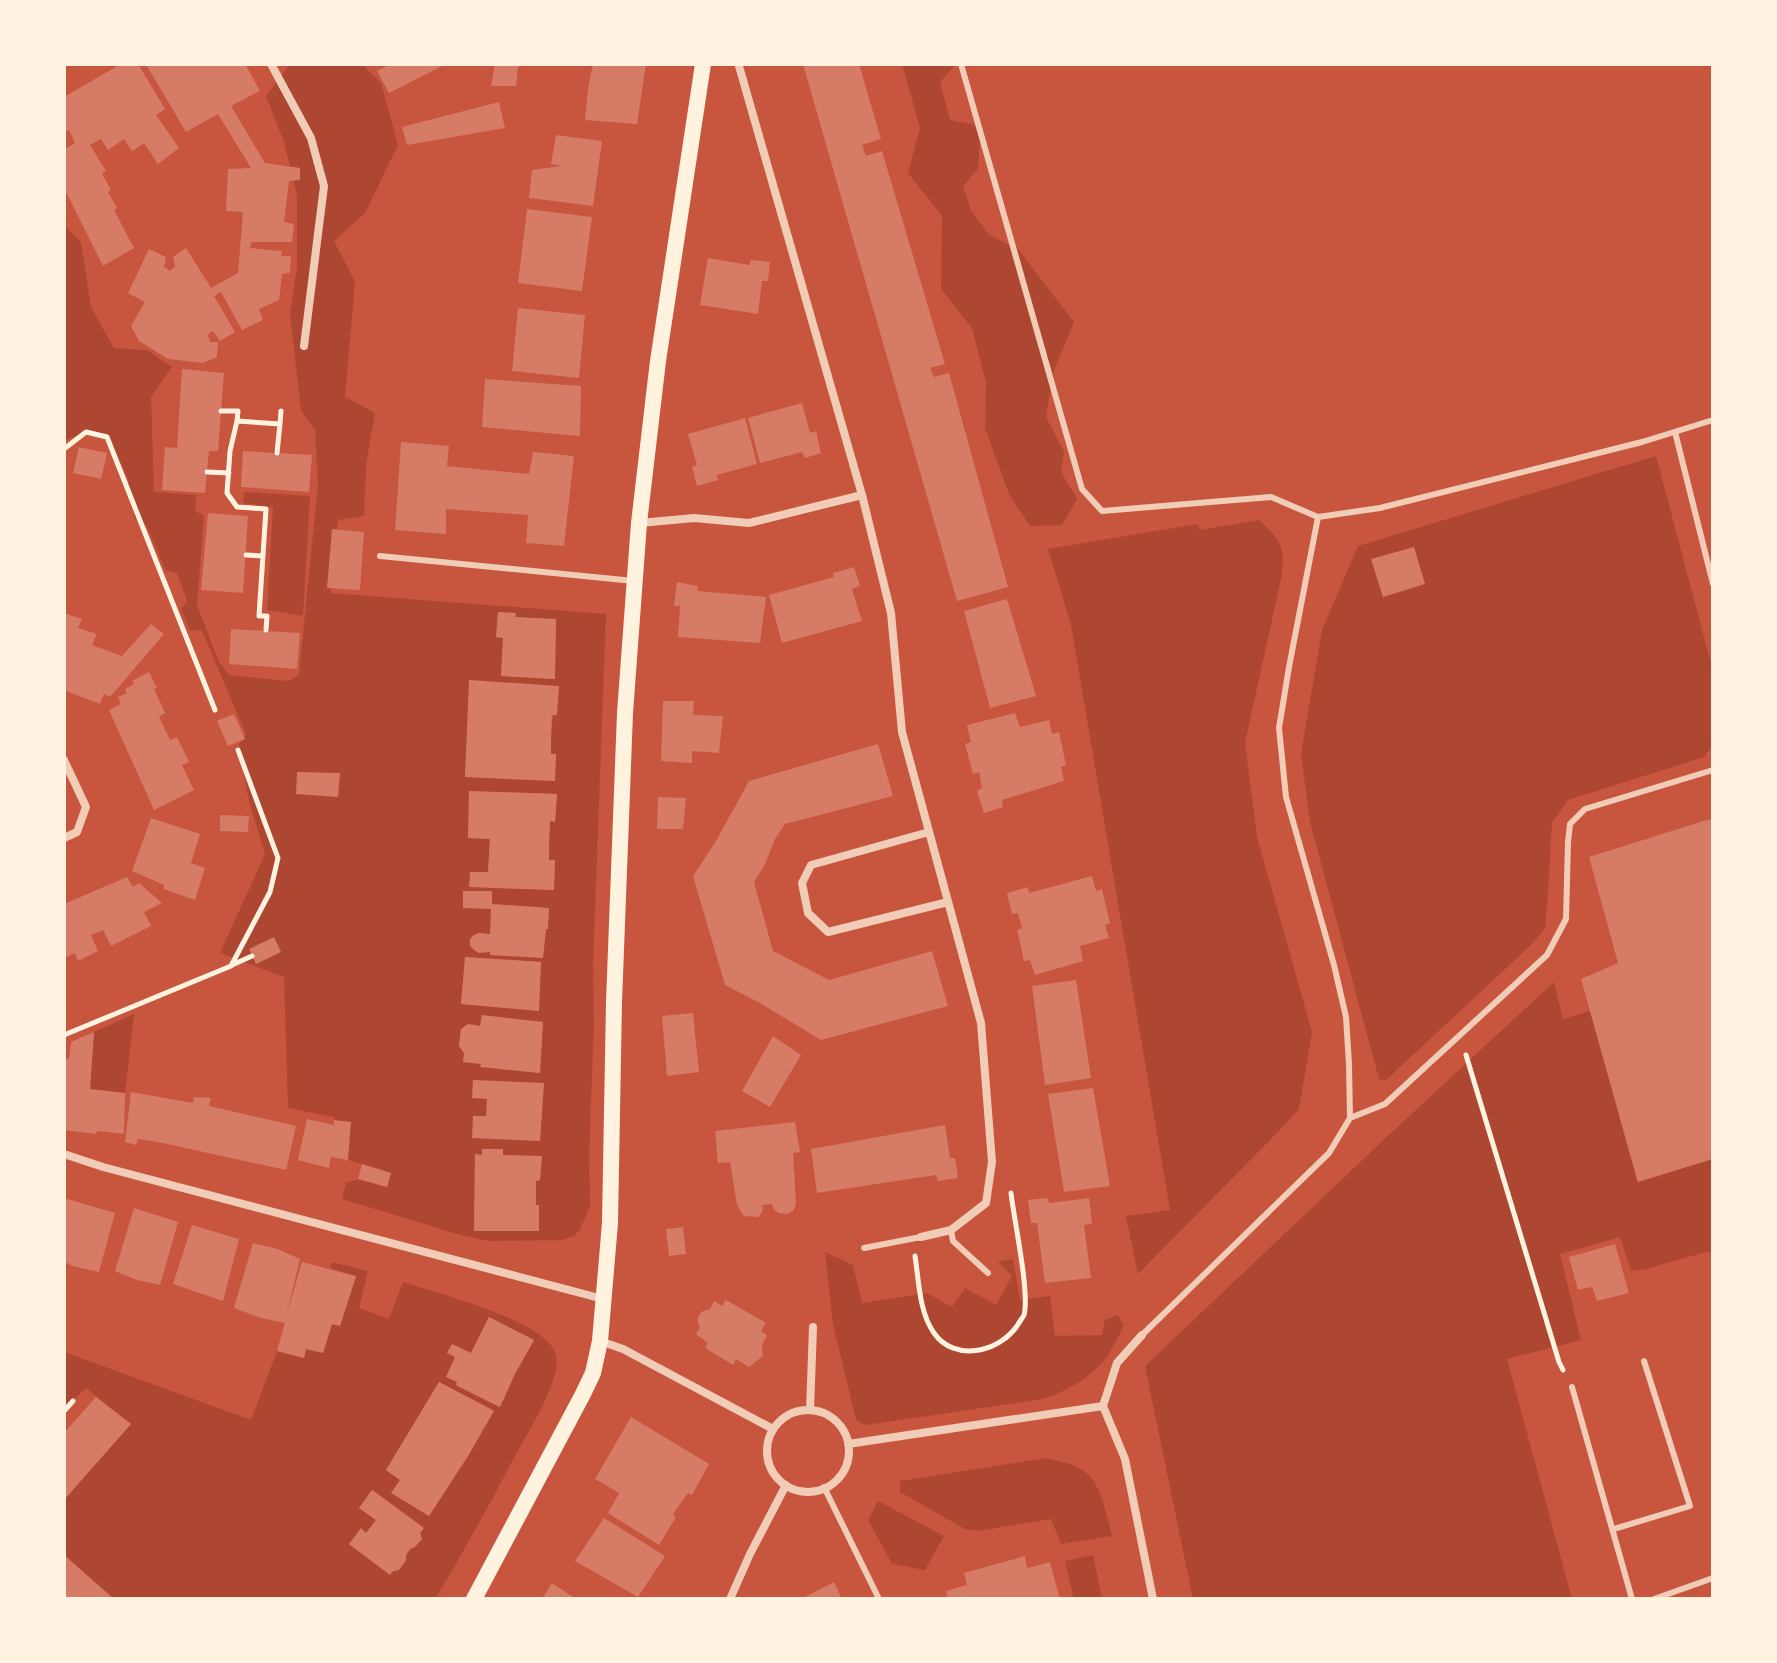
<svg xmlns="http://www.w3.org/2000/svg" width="1777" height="1663" viewBox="0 0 1777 1663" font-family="'Exo 2',sans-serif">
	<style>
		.green { fill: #ae4732; fill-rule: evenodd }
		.building { fill: #d67c66 }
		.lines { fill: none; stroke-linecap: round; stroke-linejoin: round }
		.path { stroke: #fff3e0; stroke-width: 5 }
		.service { stroke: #f1ccb7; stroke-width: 6 }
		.minor { stroke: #f1ccb7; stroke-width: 8 }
		.secondary { stroke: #fff3e0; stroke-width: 16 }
	</style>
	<rect width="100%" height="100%" fill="#c8553d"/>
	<path class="green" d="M290,64H362L381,83L398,145L365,213L334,241L355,282L345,397L375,413L366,465L364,516L338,520L330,593L606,614L593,966L594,1024L589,1154L590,1193V1206L580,1230L574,1236L562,1240L489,1241L464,1236L342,1199L346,1183L358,1179L387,1187L391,1173L348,1160L334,1117L288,1108L284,977L220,953L265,854L249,801L239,745L246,734L202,631L190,630L181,609L187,601L177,573L166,571L147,527L135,519L128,479L107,433L75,436L64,441V225L81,243L91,307L114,348L147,350L172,367L151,397L154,492L196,495L195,511L204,516L197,605L219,662L229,675L289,681L299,675L318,484L315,430L301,411L290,314L297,268V196L284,142L266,96ZM498,612L515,613V617L556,620L555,679L501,676L503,638L496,637ZM559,686C553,709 551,730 551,754L556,755L555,781L465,777L468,729ZM469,791L557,794L555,821H550L549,860L555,861L554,890L470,887V872H488L490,839ZM465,957L541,962L538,1010L461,1004ZM482,1016L543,1022L539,1073L481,1067V1064L463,1062L464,1053L459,1046L461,1029L469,1024L480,1026ZM482,1149H502L503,1155L542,1156L540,1180L536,1181V1205L539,1206V1231H474L475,1155H482Z
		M902,64H956L940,82L950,120L981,126L978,169L963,186L971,210L989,235L1018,249L1074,322L1053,373L1046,417L1064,452L1061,472L1077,499L1062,525L1030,526L1009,494L985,428L986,383L972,328L941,289L942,216L908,173L920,128Z
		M1656,456L1713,671V744L1704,757L1568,800L1552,823L1547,907L1545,928L1530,946L1386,1080L1379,1079L1310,822L1301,754L1322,630L1358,546Z
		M244,492L310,496L303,616L267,610L273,507L243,503Z
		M1259,520C1280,539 1285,545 1282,574L1245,743L1257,837L1312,1032L1299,1109L1277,1133L1138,1274L1126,1216L1170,1210L1071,625L1048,549L1198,524L1199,530Z
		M1554,982L1563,1019L1590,1011L1637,1181L1713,1159V1250L1646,1269L1631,1271L1620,1237L1560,1254L1581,1340L1507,1359L1572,1599H1193L1145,1366L1392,1132Z
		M134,1014L125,1093L90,1089L94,1032Z
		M825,1252L853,1265L862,1303L927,1293L952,1307L965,1288L996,1305L1012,1276L998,1262L1013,1259L1020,1300L1050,1296L1055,1336L1102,1335L1105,1320L1117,1315L1124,1325C1119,1335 1114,1346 1108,1355C1093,1377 1067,1391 1043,1399L865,1425L856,1420L833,1324Z
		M332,1262L368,1271L359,1308L389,1319L403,1282C437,1293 534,1318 553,1348C558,1356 557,1368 554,1377C545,1406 527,1433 513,1460C488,1507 463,1553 435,1599H332L329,1597L328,1599H114L64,1555V1500L130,1424L86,1388L64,1409V1352L251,1420L277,1351L303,1358L306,1349L323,1353L332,1324L340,1326L356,1277L330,1268ZM489,1317L534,1340L515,1374L499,1407L456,1386L457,1382L446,1377L455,1357L447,1353L452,1344L471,1353ZM439,1382L494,1410L468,1456L429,1516L392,1493L400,1480L386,1470ZM373,1490L424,1528L420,1533L422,1539C415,1547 405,1550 406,1560L399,1570L393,1571L390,1575L349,1544L362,1529L366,1533L376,1520L359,1508Z
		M1047,1458C1063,1462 1083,1466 1093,1480C1101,1491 1109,1522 1112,1536L1061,1544L1051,1519L977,1531L965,1529L900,1492V1481Z
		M878,1501L944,1536L925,1570L892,1564L868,1520Z
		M1093,1555L1102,1599H1074L1065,1561Z"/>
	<path class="building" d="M121,64H138L165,109L156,115L179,148L158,164L144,143L132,151L124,139L108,150L101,139L90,145L106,171L102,174L111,190L108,192L117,208L114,210L134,248L103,266L64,188V150L75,143L69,130L64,132V97Z
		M150,64H245L260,91L231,106L265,163L300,168V180L289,181L284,222L294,224L292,242H251L250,248L282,251L281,256H291L290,273L282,274L279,300L259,309L263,320L242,330L221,292L214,296L235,332L220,341L213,331L208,334L210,342H218L217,357L203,363L168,359L139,341L131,326L145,302L128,293L149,249L166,257L164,267L170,271L175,266L173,257L186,248L211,288L238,273L243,212L226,211L228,169L251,168L218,114L186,132L147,66Z
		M391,64H446L389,93L377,71Z
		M495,64H524L518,67L516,86H491Z
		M593,64H646L637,124L585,120L588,89Z
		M803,64H859L881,139L862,145L866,156L882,151L945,364L930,368L934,377L949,373L1008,587L957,601Z
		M499,102L505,128L407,145L402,127Z
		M556,135L602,141L593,206L529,198L532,170L561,166L551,164Z
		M527,209L592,217L582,291L518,283Z
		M708,258L749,265L751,260L770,262L768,281H762L758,314L700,305Z
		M518,308L585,315L579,378L512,371Z
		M182,369L224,373L218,451H209L205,493L162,490L165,447L177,448Z
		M485,379L581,386L580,436L482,427Z
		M802,403L810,433L816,431L821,453L805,458L802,452L760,463L748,418Z
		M745,418L757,464L717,475L718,480L697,486L692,467L697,465L688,434Z
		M401,442L449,446L447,466L529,474L533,452L574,456L564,546L526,543L528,515L446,509V534L395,530Z
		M79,447L107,453L101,479L73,473Z
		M243,451L312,455L309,492L241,487Z
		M208,513L248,516L243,593L201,590Z
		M332,529L364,532L360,590L327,588Z
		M1414,547L1425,584L1383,597L1371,559Z
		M854,567L860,586L852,589L862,621L782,643L769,595L834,577L833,573Z
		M677,582L697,586L698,591L766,597L760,643L678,637L680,606H674Z
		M1007,599L1036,696L990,708L964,611Z
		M498,612L516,613L515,617L556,619L555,679L501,676L503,638L496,637Z
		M64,613L82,619L78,628L97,634L92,645L122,656L151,624L164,634L110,697L104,694L100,704L64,690Z
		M231,629L300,633L297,669L229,664Z
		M149,672L157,688L154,689L165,713L159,717L170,740L177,737L189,762L182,765L194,790L154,810L109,710L121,704L118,697L127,693L125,689L134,684L132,681Z
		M469,680L559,686L557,715H552L551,734V754H556L555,781L465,777Z
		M663,701H694L693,715L723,716L719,753L692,751V763L661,761Z
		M1015,713L1020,727L1049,720L1052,734L1059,732L1066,765L1061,767L1064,781L1002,800L1003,807L984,813L977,791L982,788L979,772L973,774L965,744L971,742L967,725Z
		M234,714L245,739L228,746L217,721Z
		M878,744L893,796L785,824L775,839L765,864L754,882L773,951L829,980L932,951L948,1006L821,1040L760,1003L725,985L693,876L716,841L749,781Z
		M297,772L340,773L338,797L296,794Z
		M469,791L557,794L555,822L550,821L549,841V860H555L554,890L469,887L470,872H488L490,839L468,838Z
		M658,797L686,798L683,829H657Z
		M220,815L249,816L248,832L220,831Z
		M151,818L200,834L191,863L205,868L195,900L164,889V885L132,871Z
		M1713,818V1159L1638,1182L1581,979L1618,963L1589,857Z
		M1092,876L1096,891L1102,889L1110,923L1105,925L1109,938L1080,946L1083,961L1035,975L1030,960L1024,961L1017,930L1022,928L1018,913L1012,914L1007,893L1028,887L1029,893Z
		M127,877L133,887L139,883L162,903L144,912L151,926L111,946L103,930L91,935L98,951L78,961L75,953L64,958V904Z
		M463,891H492V904L549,908L548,929H546L543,958L490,955V952L479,953L474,950L470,946V939L474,935L479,933L490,934L491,909L463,908Z
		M274,937L281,952L256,964L249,949Z
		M465,957L541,962L539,1011L461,1004Z
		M1076,980L1091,1078L1045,1085L1032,986Z
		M693,1013L699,1072L667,1076L662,1016Z
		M482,1015L543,1022L540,1073L480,1067L481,1064L463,1062L464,1053L459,1046L461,1029L468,1024L480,1026Z
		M94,1032L90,1089L125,1093L124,1134L97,1131L96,1134L64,1130V1059H69L71,1042Z
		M773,1036L801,1055L770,1107L742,1091Z
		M473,1080L544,1083L540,1141L472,1138L473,1116H486L487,1099L472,1098Z
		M1093,1088L1110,1186L1064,1192L1048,1094Z
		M131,1092L193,1103L194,1097L211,1098L209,1106L296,1126L286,1170L158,1142L138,1139L136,1145L125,1142Z
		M307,1119L334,1125V1120L351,1122L348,1160L331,1157L329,1168L298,1160Z
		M795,1122L800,1152L793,1153L796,1204L793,1211L787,1214L779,1213L774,1210L772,1204L763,1205L762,1212L758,1217L744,1216L737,1205L730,1162L718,1163L715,1131Z
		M945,1125L950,1158H955L958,1178L938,1181L936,1175L817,1193L811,1149Z
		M482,1149H503V1155L542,1156L540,1180L536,1181V1205H539V1231H474L475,1154L482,1155Z
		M362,1164L391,1173L387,1187L358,1179Z
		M64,1198L115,1213L99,1272L72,1266L64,1261Z
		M1048,1198L1049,1203L1089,1198L1092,1224L1084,1225L1091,1278L1045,1283L1037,1223H1031L1028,1200Z
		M134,1208L178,1222L160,1285L137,1280L115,1271Z
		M192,1225L239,1239L223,1301L173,1284Z
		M683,1227L686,1254L669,1256L666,1229Z
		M253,1243L278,1249L300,1259L286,1317L302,1262L356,1276L340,1326L332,1324L323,1353L306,1349L304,1358L277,1351L285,1323L261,1318L234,1308Z
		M1615,1244L1629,1293L1597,1301L1592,1287L1578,1290L1569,1257Z
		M726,1300L766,1323L761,1331L767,1335L762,1345L763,1356L749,1367L736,1359L733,1365L705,1348L708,1343L696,1334L700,1328L697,1320L701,1312L710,1309L714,1301L722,1306Z
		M489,1317L534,1340L515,1374L500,1407L456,1385L457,1382L446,1377L455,1357L447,1353L452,1344L471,1353Z
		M439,1382L494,1411L468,1456L429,1516L391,1493L400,1480L386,1470Z
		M96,1397L131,1424L64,1500V1433Z
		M631,1417L709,1464L692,1495L688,1493L673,1514L676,1517L659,1545L608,1513L619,1493L595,1479Z
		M372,1490L424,1528L420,1533L422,1539L415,1547L410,1549L406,1555V1560L399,1570L393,1571L390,1575L349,1544L361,1528L366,1533L376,1520L359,1508Z
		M604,1518L665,1556L638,1597L575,1561Z
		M64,1555L114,1599H64Z
		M1025,1556L1027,1568L1050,1562L1060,1599H948L946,1591L967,1585L964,1573Z
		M834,1582L842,1599H801Z
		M552,1583L576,1599H542Z"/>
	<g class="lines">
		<path class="path" d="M221,411H238L237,421
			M64,449L86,432L107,437L215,710
			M277,453L280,424
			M207,472L229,473
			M246,555L263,556
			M266,630L267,616H259L266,509L237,507L227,493L230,451L237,421L280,424L281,411
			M232,965L252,956
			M64,1035L231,966L270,892L278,858L238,750
			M1466,1055L1559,1362L1563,1370
			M915,1256C919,1281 919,1312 934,1333C954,1362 998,1353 1017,1326C1018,1324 1023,1317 1024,1315C1030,1293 1014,1220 1011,1193
			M64,1411L73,1401"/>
		<path class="service" d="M961,64L1082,489L1102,511L1271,497L1318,517
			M1675,432L1713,584
			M1318,517L1380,508L1642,442L1713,420
			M380,556L634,581
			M1350,1118L1385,1104L1547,955L1566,919L1568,842L1570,824L1585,809L1713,770
			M951,1230L953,1241L988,1273
			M864,1248L921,1237
			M1142,1335L1329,1153L1350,1118L1349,1064L1346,1017L1334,965L1286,797L1279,728L1289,667L1318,517
			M1572,1387L1632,1599
			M824,1487L879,1599
			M1614,1529L1690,1506L1644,1361
			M1654,1599L1713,1578"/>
		<path class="minor" d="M271,64L311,138L324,186L304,346
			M739,66L862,495L891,613L902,732L981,1023L992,1162L986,1203L951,1230L921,1237
			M640,523L694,518L749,523L862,495
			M64,760L86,807L77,832L64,838
			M929,832L811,865L802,883L808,913L828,932L948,902
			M64,1154L103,1167L603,1299
			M600,1341L623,1349L773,1429
			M1103,1406L1125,1459L1153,1599
			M810,1410L813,1327
			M767 1451a41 41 0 1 1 82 0a41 41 0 1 1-82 0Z
			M848,1444L1103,1406L1117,1363L1142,1335
			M730,1599L750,1554L786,1485"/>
		<path class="secondary" d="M474,1599L583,1394L593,1373L600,1341L610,1223L614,1002L625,713L639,523L658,361L703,64"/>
	</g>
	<rect width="1777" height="1663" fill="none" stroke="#fff3e0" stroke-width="132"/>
</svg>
